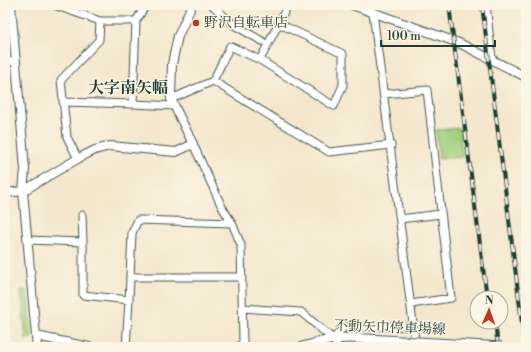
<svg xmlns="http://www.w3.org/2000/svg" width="531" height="352" viewBox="0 0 531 352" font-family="'Libre Bodoni','Noto Serif JP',serif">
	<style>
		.green { fill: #a1d07e; stroke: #608659 }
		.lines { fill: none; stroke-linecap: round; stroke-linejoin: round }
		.minor-casing { stroke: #3f564b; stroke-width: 9 }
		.tertiary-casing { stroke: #3f564b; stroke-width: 10 }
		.secondary-casing { stroke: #3f564b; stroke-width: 11 }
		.minor { stroke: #fff; stroke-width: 7 }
		.tertiary { stroke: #fff; stroke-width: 8 }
		.secondary { stroke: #fff; stroke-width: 9 }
		.rail-casing { stroke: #1f3d34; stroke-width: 4 }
		.rail { stroke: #fcf5e5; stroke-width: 2.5; stroke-dasharray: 8; stroke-linecap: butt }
		.secondary-bridge-casing { stroke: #3f564b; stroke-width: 11; stroke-linecap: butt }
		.secondary-bridge { stroke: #fff; stroke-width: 9 }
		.poi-dot { fill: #c8321e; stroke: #fcf5e5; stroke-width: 1.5 }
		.labels { text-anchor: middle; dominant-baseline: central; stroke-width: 3; stroke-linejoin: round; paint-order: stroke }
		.poi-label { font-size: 14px; fill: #1f3d34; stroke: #fcf5e5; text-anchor: start }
		.street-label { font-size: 14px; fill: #1f3d34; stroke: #fcf5e5 }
		.quarter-label { font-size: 16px; font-weight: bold; fill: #1f3d34; stroke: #fcf5e5 }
	</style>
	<rect width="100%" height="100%" fill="#fcf5e5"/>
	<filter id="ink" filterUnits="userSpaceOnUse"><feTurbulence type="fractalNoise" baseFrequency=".025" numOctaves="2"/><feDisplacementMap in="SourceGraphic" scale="8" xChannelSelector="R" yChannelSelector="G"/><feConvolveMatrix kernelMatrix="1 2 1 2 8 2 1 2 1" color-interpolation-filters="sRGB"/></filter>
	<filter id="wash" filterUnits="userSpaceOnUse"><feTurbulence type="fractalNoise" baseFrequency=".012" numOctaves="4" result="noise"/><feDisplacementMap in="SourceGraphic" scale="16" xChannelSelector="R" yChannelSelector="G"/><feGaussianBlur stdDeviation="0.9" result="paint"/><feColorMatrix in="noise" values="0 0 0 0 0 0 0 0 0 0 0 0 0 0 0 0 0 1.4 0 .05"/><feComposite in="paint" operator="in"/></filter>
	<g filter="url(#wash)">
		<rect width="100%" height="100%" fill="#f4e7cd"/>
		<path class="green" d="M460,128L462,157L439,159L436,130Z
			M21,290H27L32,338L26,339Z"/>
	</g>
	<g filter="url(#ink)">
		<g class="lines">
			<g class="minor-casing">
				<path id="minor" d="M54,5L100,21H136
					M146,5L136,21L133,104L175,106
					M212,5L234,25L262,41
					M486,5L492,59
					M373,13L416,347
					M260,60L288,5
					M5,62L16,61
					M213,81L329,152L391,145
					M384,94L427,90L451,298L411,304
					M171,99L213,81L230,46L260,60L334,106L343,85V54L280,24
					M63,102L133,104
					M193,144L222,207L232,223L241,245L243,342L239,347
					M78,159L67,137L61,80L99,40L100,21
					M82,215L83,242
					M400,219L441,214
					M28,240L83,242V295L129,300L132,233L138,220L232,223
					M130,277H242
					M243,308L301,312L333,339L338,347
					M333,339L344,327L413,326
					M126,347L129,300"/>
			</g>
			<g class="tertiary-casing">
				<path id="tertiary" d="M11,5L25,169L23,191L36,336L89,347
					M352,5L459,43L526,77
					M5,193L23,191L79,158L95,150L110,146L176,152L193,144L171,99L172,64L178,36L192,5
					M36,336L37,347"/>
			</g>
			<g class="secondary-casing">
				<path id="secondary" d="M302,347L333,339L350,338"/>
			</g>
			<use href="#minor" class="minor"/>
			<use href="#tertiary" class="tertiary"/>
			<use href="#secondary" class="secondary"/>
			<g class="rail-casing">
				<path id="rail" d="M449,5L487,298
					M482,5L525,347
					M495,322L498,347"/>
			</g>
			<use href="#rail" class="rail"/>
			<g class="secondary-bridge-casing">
				<path id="secondary-bridge" d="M350,338L502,347"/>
			</g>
			<use href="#secondary-bridge" class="secondary-bridge"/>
		</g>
	</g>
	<circle class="poi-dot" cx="196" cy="23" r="4"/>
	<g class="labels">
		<g class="poi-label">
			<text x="204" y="23">野沢自転車店</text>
		</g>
		<g class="street-label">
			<text transform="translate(390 328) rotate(2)">不動矢巾停車場線</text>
		</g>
		<g class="quarter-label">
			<text x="128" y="88">大字南矢幅</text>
		</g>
	</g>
	<rect width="531" height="352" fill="none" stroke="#fcf5e5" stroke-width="20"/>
	<g transform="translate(489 310) rotate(2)"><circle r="19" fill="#fcf5e5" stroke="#a4ab9e"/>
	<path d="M0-3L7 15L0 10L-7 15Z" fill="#c8321e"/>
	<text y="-6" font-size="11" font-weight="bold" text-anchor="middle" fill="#1f3d34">N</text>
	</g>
	<path d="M381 40v6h114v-6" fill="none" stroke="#1f3d34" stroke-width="2"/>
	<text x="387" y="40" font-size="12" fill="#1f3d34" stroke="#fcf5e5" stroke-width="3" paint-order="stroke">100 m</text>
</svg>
